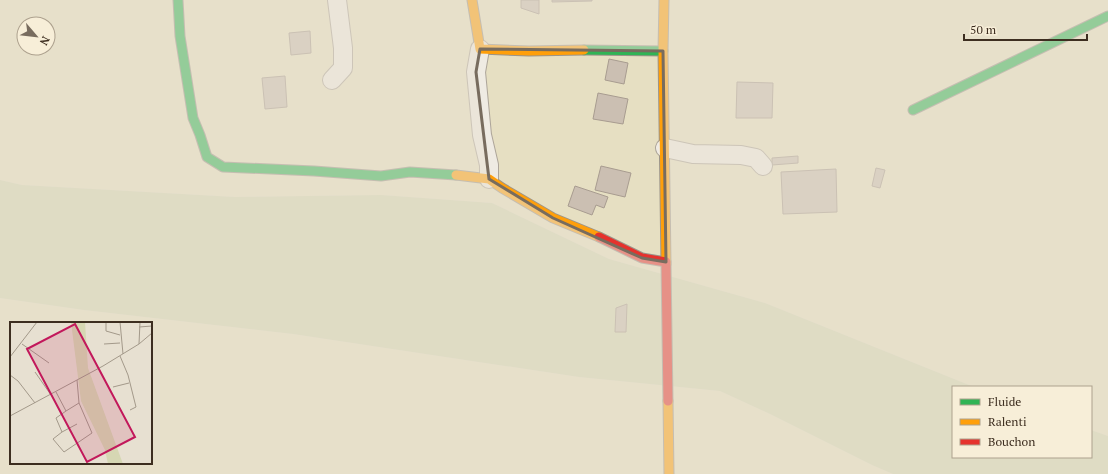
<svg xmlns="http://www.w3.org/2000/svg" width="1108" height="474" viewBox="0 0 1108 474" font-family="'PT Serif',serif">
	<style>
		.farmland { fill: #e6dfc2; fill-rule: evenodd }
		.green { fill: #d6d7b3 }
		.building { fill: #cbbfb2; stroke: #a89c90 }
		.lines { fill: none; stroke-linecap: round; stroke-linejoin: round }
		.street-casing { stroke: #ada599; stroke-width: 20 }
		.fast-casing { stroke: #9c958a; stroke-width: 11 }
		.slow-casing { stroke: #9c958a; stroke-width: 11 }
		.jam-casing { stroke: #9c958a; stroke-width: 11 }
		.street { stroke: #efebe3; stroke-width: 18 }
		.fast { stroke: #30b455; stroke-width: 9 }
		.slow { stroke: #ff9f0a; stroke-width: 9 }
		.jam { stroke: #e5322d; stroke-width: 9 }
		.marked { fill: none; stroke: #786c5e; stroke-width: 3; stroke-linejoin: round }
		.inset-road { fill: none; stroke: #a3998a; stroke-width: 1 }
		.view { fill: #c2185b; fill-opacity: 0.15; stroke: #c2185b; stroke-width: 2 }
		.inset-edge { fill: none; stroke: #3d2e20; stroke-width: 2 }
	</style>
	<rect width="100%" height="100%" fill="#e7e0d1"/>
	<path class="farmland" d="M0,0H1108V436L1091,430V387H974L765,303L609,259L492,203L381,195L235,197L22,185L0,180ZM24,24H48V48H24Z
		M0,298L84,310L293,334L579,377L720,391L770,414L872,465L893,474H0ZM11,323H151V463H11Z"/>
	<path class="green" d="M0,180L22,185L235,197L381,195L492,203L609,259L765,303L974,387H953V457H1091V430L1108,436V474H893L872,465L770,414L720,391L579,377L293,334L84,310L0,298Z"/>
	<path class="building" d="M521,0H539V14L521,8Z
		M552,0H592V1L552,2Z
		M310,31L311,53L291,55L289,33Z
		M609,59L628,63L624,84L605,80Z
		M285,76L287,107L265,109L262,78Z
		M737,82L773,83L772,118H736Z
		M598,93L628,99L623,124L593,119Z
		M798,156V163L772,165V158Z
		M601,166L631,173L625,197L595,190Z
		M876,168L885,170L880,188L872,186Z
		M836,169L837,212L783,214L781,172Z
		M575,186L608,197L604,208L596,205L592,215L568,206Z
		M627,304L626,332H615L616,308Z"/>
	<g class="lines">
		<g class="street-casing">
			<path id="street" d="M480,49L476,72L482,135L489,165V179
				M332,80L343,68V48L337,0
				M665,148L693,154L741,155L756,158L763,166"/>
		</g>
		<g class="fast-casing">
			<path id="fast" d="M178,0L180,36L193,118L200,135L207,157L223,167L314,171L381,176L410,172L456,175
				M584,50L663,51
				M913,110L1108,16"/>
		</g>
		<g class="slow-casing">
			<path id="slow" d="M472,0L480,49L529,51L584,50
				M664,0L663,51L666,264
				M456,175L489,179L502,188L553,218L599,237
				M668,401L669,474"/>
		</g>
		<g class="jam-casing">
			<path id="jam" d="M599,237L642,258L666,262
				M666,264L668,401"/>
		</g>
		<use href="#street" class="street"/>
		<use href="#fast" class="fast"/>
		<use href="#slow" class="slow"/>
		<use href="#jam" class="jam"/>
	</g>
	<path d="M0 0H1108V474H0ZM480,49L663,51L666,262L642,258L553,218L489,179L476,72Z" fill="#e7e0d1" fill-opacity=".55" fill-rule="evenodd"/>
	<path class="marked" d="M480,49L663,51L666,262L642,258L553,218L489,179L476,72Z"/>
	<g transform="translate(10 322)">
		<rect width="142" height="142" fill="#e7e0d1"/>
		<path d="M61,0H75L78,46L113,142H98L95,128L71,79Z" fill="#d6d7b3"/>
		<path class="inset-road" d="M96,0V9L110,13M110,0L113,32M129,5L142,4M12,22L39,41M94,22L110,21M129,22L130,0M110,34L118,53L126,85L120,88M0,35L27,0M25,50L41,73M0,53L8,59L25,81M103,65L119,61M46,70L56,89L46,96L52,110L43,117L54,130L82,111L69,81L67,58M56,89L69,81M0,94L93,44L129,22L142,11M52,110L67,102"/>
		<path class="view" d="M65,2L125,115L77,140L17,27Z"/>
		<rect width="142" height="142" class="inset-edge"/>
	</g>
	<rect x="952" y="386" width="140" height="72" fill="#f7eed8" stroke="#ada18e"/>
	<rect x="960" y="399" width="20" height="6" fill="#30b455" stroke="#ada18e"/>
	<text x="988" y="406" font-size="12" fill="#3d2e20">Fluide</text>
	<rect x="960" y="419" width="20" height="6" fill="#ff9f0a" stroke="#ada18e"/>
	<text x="988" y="426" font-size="12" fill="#3d2e20">Ralenti</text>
	<rect x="960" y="439" width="20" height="6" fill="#e5322d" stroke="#ada18e"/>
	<text x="988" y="446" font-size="12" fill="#3d2e20">Bouchon</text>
	<g transform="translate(36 36) rotate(118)"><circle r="19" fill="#f7eed8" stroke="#ada18e"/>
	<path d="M0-3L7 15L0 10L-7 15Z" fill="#786c5e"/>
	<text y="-6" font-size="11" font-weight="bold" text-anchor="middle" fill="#3d2e20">N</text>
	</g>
	<path d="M964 34v6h123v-6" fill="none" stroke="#3d2e20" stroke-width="2"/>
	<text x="970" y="34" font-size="12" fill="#3d2e20" stroke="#f7eed8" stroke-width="3" paint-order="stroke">50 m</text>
</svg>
